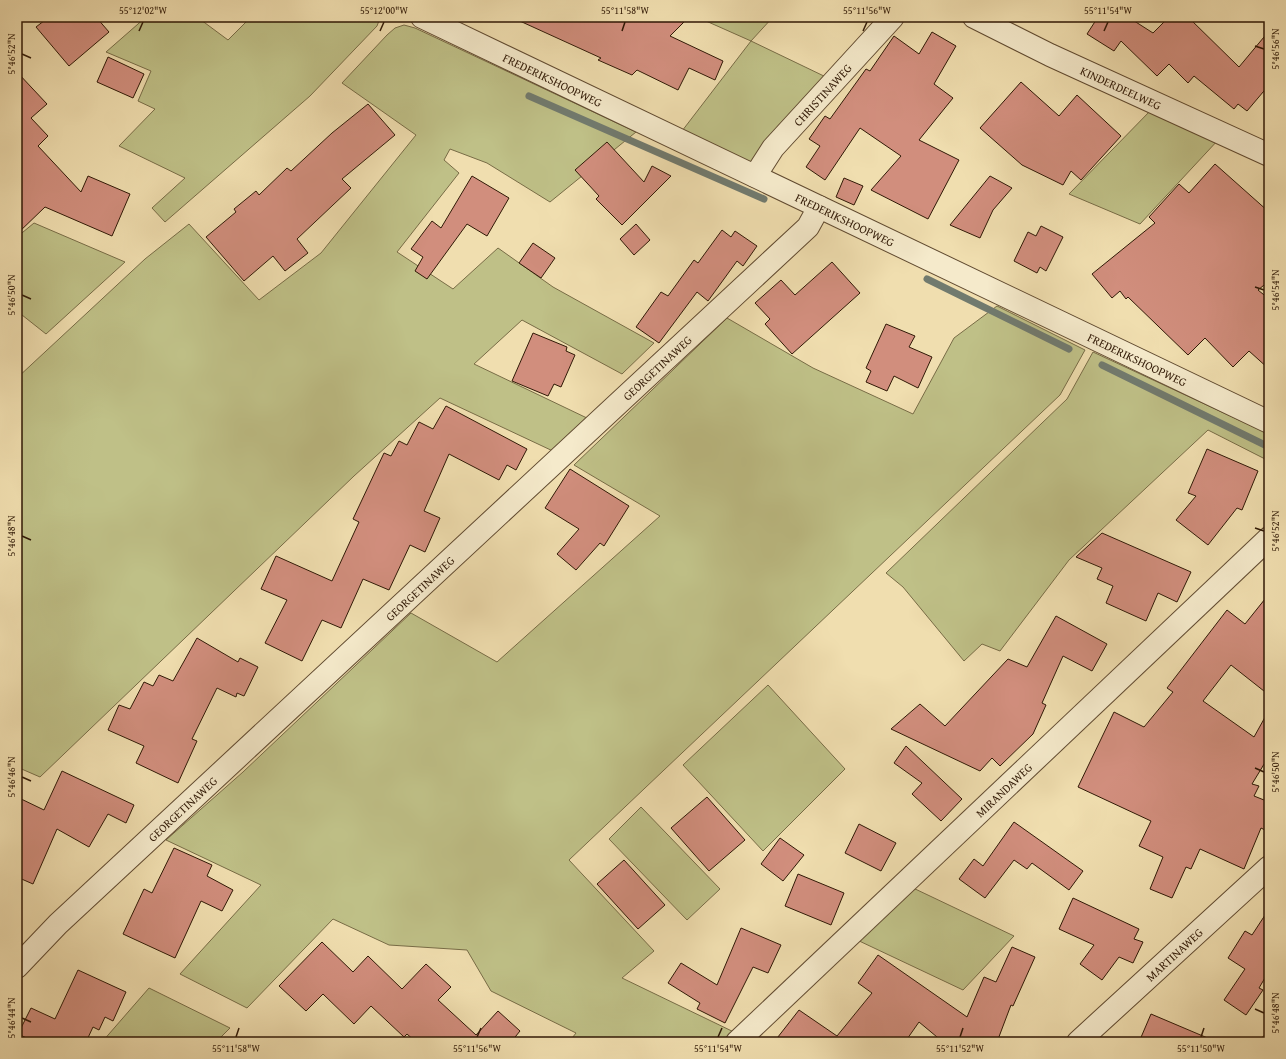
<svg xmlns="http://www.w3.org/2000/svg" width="1286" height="1059" viewBox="0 0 1286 1059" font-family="'Gentium Book Plus',serif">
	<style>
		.green { fill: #bfc087; stroke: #786c46 }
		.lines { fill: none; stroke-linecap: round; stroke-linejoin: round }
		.stream { stroke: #717a6e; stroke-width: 7 }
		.building { fill: #d18e7d; stroke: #301906 }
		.minor-casing { stroke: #604a30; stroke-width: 24 }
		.minor { stroke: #f5eacb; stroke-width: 22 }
		.ticks { fill: none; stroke: #301906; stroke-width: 1.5 }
		.labels { text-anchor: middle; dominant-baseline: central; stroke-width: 3; stroke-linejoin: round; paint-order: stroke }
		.street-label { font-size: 12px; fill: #301906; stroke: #f5eacb }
		.neatline { fill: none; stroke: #301906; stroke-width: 1.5 }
		.ticks-label { font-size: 10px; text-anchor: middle; fill: #301906 }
	</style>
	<rect width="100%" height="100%" fill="#f0deaf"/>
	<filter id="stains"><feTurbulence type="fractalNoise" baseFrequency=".005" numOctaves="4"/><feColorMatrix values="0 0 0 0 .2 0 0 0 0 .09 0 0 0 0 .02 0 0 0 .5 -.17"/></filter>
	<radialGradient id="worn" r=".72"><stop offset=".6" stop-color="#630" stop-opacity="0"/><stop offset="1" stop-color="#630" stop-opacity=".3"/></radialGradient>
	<path class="green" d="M146,17H197L228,40L251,17H380V18L377,26L310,96L165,222L152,208L185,178L119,146L155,109L138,101L151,71L106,52Z
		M697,17H773L751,41L828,78L757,159L750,162L682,131L751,41Z
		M404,25L415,28L636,132L550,202L487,163L450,149L444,160L459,173L397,252L453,289L498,248L553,287L654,343L622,374L522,320L474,364L589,419L555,452L440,398L354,476L40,777L17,767V378L145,259L189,224L259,300L321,253L416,135L342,83L387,35L395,28Z
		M1152,109L1219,139L1140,224L1069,194Z
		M34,223L125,262L46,334L17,311V237Z
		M997,306L1085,350L1060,395L569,860L654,951L622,978L738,1034L730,1042H569L576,1033L491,991L467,950L389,945L333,919L247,1008L180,974L261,885L166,840L243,772L411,613L497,662L660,516L574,465L727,318L813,368L913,414L954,338Z
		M1093,352L1269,434V461L1208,430L1069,560L1000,651L982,644L964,661L903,587L886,573L1067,399Z
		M768,685L845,769L763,851L683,765Z
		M641,807L720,889L687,920L609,839Z
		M911,887L1014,936L963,990L855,939Z
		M149,988L230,1028L216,1042H102Z
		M1269,1031V1042H1257Z"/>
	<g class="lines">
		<path class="stream" d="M529,96L764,199
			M927,279L1069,349
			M1102,365L1269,447"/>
	</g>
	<path class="building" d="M49,17H96L109,32L69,66L36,27Z
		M511,17H689L670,36L723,61L715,80L689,68L678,90L637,70L632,75L598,60L601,58Z
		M1098,17H1128L1153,33L1169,17H1188L1239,67L1269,31V85L1247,111L1238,104L1234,109L1194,76L1188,83L1169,64L1157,76L1121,41L1114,51L1087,34Z
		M932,32L956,46L934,84L953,98L919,140L959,160L928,219L871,190L901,156L860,128L825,180L806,167L820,146L809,139L825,116L830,119L866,69L870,71L894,36L919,54Z
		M108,57L144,74L133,98L97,82Z
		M17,72L47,104L31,118L48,136L38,146L81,192L88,176L130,194L112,236L45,207L17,234Z
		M1021,82L1059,116L1077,95L1121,136L1081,180L1071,171L1063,185L1022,165L980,128Z
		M368,104L395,135L342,179L351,188L297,239L308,253L285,271L273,256L244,281L206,237L236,212L234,209L256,191L259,195L287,168L291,171L332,133Z
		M607,142L644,182L652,166L671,176L622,225L596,199L599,196L575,170Z
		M1215,164L1269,212V281L1258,290L1269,299V369L1249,351L1233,367L1205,338L1188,355L1128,297L1126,299L1120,291L1112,298L1092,274L1155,223L1149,217L1179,184L1189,193Z
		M472,176L509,198L487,236L467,224L427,279L415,271L423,257L411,249L432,221L441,228Z
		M990,176L1012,188L993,210L980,238L950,225Z
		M844,178L863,186L854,205L836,197Z
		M636,224L650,240L634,255L620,239Z
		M1041,226L1063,237L1046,271L1040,267L1037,273L1014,261L1028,232L1036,236Z
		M722,230L731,237L735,231L757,246L743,266L737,261L708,301L697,292L659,343L636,327L661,292L668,296L694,260L698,263Z
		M533,243L555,258L541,278L519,263Z
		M832,262L860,293L792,354L765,324L770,319L755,303L781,280L795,295Z
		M886,324L915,336L909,347L932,357L918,388L894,376L887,391L866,382L871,371L866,368Z
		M533,333L567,347L566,351L575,355L561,387L554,384L548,396L512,381Z
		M446,406L527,449L516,470L507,465L499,480L449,454L424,511L440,518L425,552L410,545L389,590L363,579L341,628L322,620L302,661L265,643L287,600L261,589L276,556L332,581L359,522L353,519L384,453L391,456L399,441L407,445L419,422L433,429Z
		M1207,449L1258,471L1242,510L1237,508L1208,545L1176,520L1196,496L1188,493Z
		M570,469L629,506L604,546L600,543L576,570L557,554L579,529L545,508Z
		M1102,533L1191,572L1177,602L1158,593L1146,621L1106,603L1113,586L1097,579L1102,568L1076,557Z
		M1269,594V695L1231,665L1203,701L1254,737L1269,710V756L1252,784L1259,786L1254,796L1269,802V832L1261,828L1244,869L1200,849L1191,869L1186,867L1172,898L1150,889L1163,857L1139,846L1151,821L1078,787L1114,712L1144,727L1173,692L1167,688L1227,610L1245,624Z
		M1056,616L1107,644L1092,671L1063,656L1042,703L1046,705L1033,734L1000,766L992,758L980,771L891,729L920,704L945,726L1008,659L1027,667Z
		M197,638L238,662L240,658L258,667L244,696L237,693L236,697L217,688L192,739L197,741L178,783L136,763L144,746L108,730L119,705L130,709L144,682L153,686L159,675L173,681Z
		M906,746L962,799L941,821L912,794L922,783L894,763Z
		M62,771L134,805L126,823L108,814L89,847L57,829L33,884L17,877V797L44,810Z
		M707,797L745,840L709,871L671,828Z
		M1014,822L1083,871L1069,890L1032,863L1027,869L1014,860L985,898L959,879L974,859L983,866Z
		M859,824L896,843L881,871L845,853Z
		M780,838L804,855L783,881L761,864Z
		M174,848L212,865L207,876L233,890L222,911L201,901L175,958L123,934L144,889L152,893Z
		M624,860L665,905L638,929L597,884Z
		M798,874L844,893L831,925L785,906Z
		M1073,898L1139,929L1134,939L1143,942L1133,963L1119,957L1102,980L1080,964L1094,945L1059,929Z
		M1269,909V971L1259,988L1263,990L1246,1015L1224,1000L1245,969L1228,958L1245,931L1252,935Z
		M741,928L781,945L768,973L753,967L725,1023L697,1009L700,1003L668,983L681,963L717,985Z
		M322,942L353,972L368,956L402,989L426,964L451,987L438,1000L476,1035L498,1011L520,1031L511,1042H416L407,1034L404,1037L371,1006L354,1024L323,994L306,1011L279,986Z
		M1012,947L1035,957L1013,1006L1011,1005L997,1042H943L919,1022L905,1042H774L799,1010L837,1036L872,993L858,983L878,955L967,1017L984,977L996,982Z
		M78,970L126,992L113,1021L105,1017L99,1030L93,1027L86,1042H35L18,1034L31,1008L55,1019Z
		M1151,1014L1217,1042H1139Z"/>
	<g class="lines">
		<g class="minor-casing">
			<g id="minor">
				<path id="s1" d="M422,17L1269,422"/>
				<path id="s2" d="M974,17L1050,55L1269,155"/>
				<path id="s3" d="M755,176L773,148L893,17"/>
				<path id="s4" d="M17,967L58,924L808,227L819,207"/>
				<path id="s5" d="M737,1042L1269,538"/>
				<path id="s6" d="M1078,1042L1269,867"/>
			</g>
		</g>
		<use href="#minor" class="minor"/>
	</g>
	<path class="ticks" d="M139,31L143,22M380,31L384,22M622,31L625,22M863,31L867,22M1104,31L1108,22M1255,46L1264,49M22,54L31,58M1255,287L1264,290M22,295L31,299M1255,528L1264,531M22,536L31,540M1255,768L1264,772M22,777L31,781M1255,1009L1264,1013M22,1018L31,1022M236,1037L239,1028M477,1037L481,1028M718,1037L722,1028M960,1037L963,1028M1201,1037L1204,1028"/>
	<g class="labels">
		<g class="street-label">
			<text stroke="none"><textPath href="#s1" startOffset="145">FREDERIKSHOOPWEG</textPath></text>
			<text stroke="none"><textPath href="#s2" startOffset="163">KINDERDEELWEG</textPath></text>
			<text stroke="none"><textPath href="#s3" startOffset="106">CHRISTINAWEG</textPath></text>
			<text stroke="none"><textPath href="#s1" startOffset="469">FREDERIKSHOOPWEG</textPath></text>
			<text stroke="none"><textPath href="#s1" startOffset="793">FREDERIKSHOOPWEG</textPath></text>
			<text stroke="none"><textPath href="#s4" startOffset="877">GEORGETINAWEG</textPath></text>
			<text stroke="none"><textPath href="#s4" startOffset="553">GEORGETINAWEG</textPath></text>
			<text stroke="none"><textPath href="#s5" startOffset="367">MIRANDAWEG</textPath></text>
			<text stroke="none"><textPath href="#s4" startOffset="229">GEORGETINAWEG</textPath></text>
			<text stroke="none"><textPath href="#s6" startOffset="130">MARTINAWEG</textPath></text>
		</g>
	</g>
	<rect width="1286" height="1059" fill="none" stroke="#f0deaf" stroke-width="44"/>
	<rect x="22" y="22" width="1242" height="1015" class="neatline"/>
	<g class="ticks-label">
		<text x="143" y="14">55°12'02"W</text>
		<text x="384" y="14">55°12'00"W</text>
		<text x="625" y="14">55°11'58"W</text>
		<text x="867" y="14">55°11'56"W</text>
		<text x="1108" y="14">55°11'54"W</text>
		<text transform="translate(1275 49) rotate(-90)" y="4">5°46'56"N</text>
		<text transform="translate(11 54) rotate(-90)" y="4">5°46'52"N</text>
		<text transform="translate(1275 290) rotate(-90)" y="4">5°46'54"N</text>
		<text transform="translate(11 295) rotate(-90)" y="4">5°46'50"N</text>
		<text transform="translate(1275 531) rotate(-90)" y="4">5°46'52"N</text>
		<text transform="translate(11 536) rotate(-90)" y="4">5°46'48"N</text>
		<text transform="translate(1275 772) rotate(-90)" y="4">5°46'50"N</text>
		<text transform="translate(11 777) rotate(-90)" y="4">5°46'46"N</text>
		<text transform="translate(1275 1013) rotate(-90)" y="4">5°46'48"N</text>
		<text transform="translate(11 1018) rotate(-90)" y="4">5°46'44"N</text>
		<text x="236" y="1052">55°11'58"W</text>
		<text x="477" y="1052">55°11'56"W</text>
		<text x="718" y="1052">55°11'54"W</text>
		<text x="960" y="1052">55°11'52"W</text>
		<text x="1201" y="1052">55°11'50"W</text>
	</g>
	<rect width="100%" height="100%" filter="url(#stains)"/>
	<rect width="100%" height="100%" fill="url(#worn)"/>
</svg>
